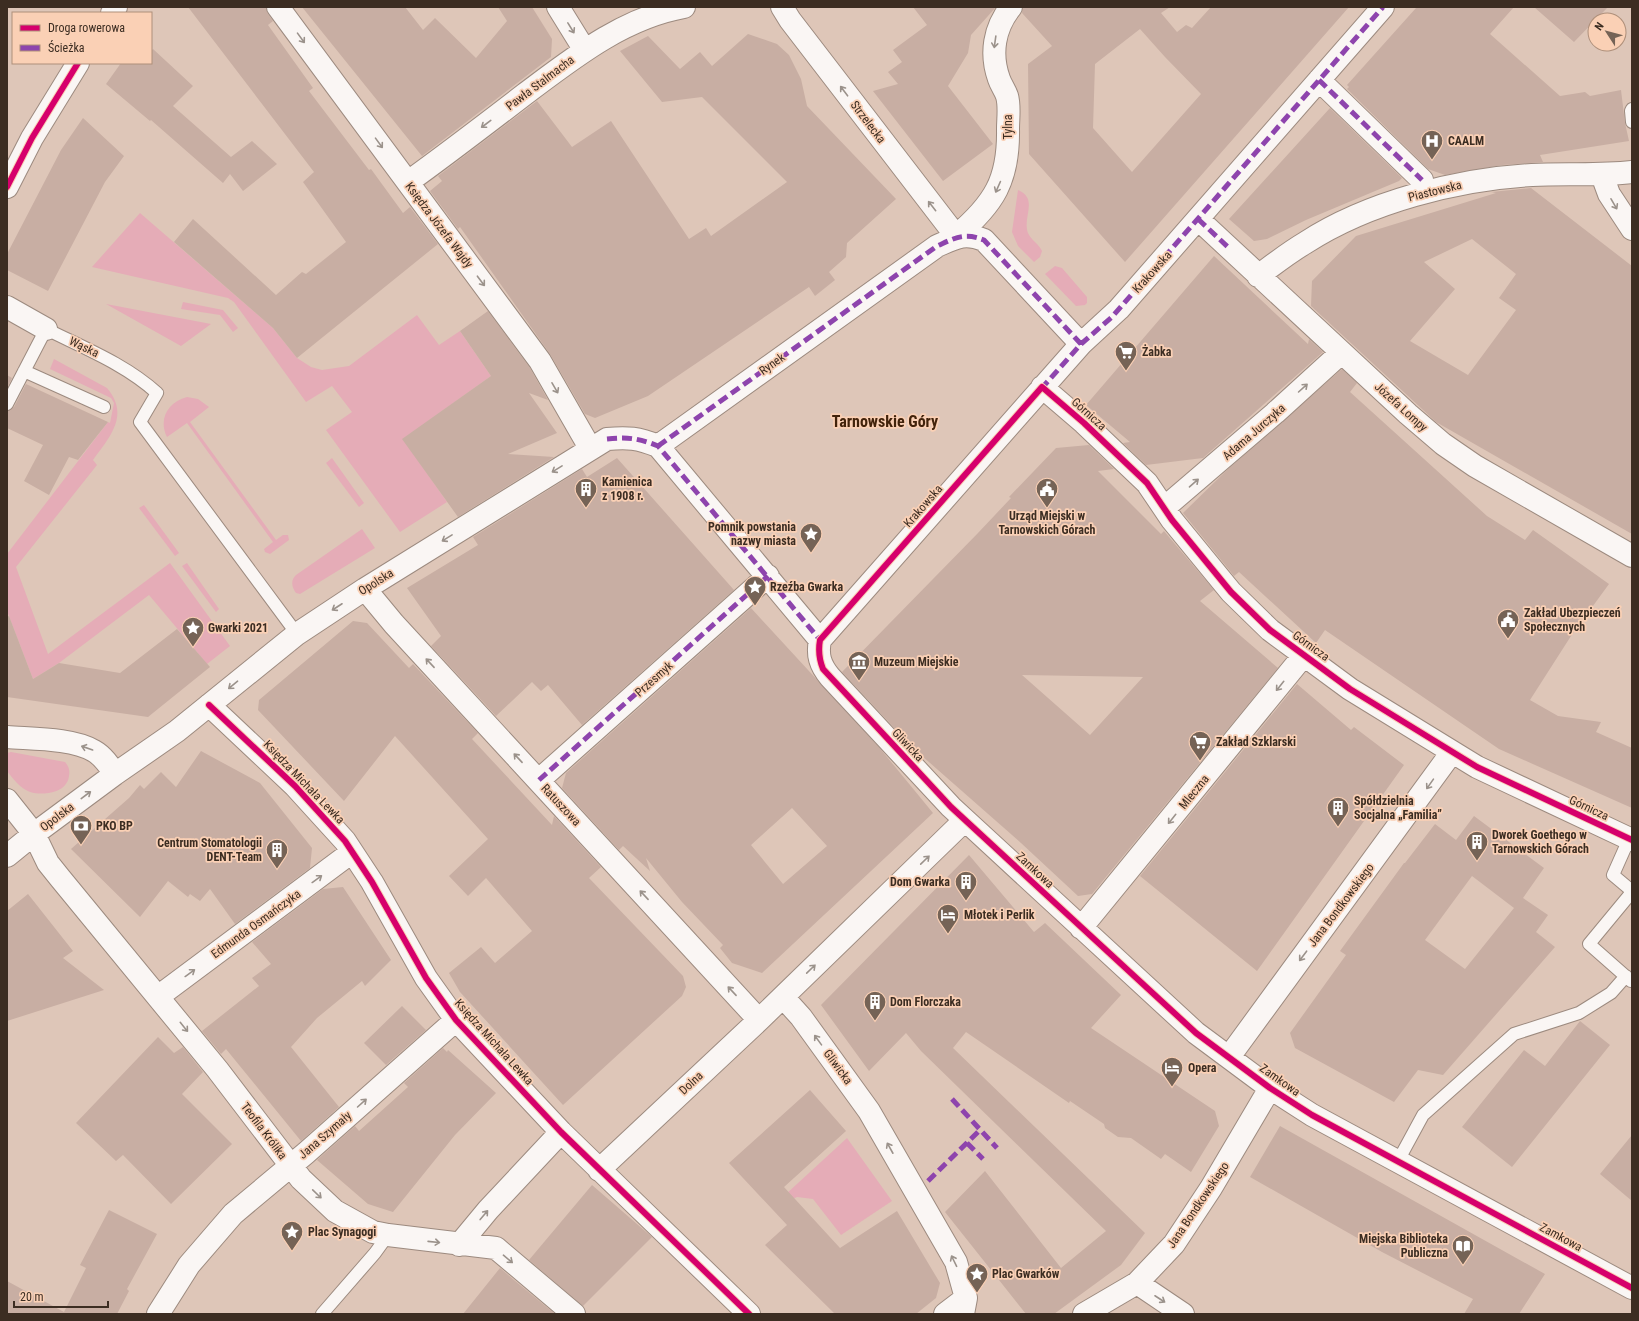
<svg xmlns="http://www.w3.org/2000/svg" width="1639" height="1321" viewBox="0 0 1639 1321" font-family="'Roboto Condensed',sans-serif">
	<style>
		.green { fill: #e5acb7 }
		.building { fill: #c8aea3; fill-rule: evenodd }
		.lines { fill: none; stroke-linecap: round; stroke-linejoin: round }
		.lane-casing { stroke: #9c8a7f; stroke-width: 14 }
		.street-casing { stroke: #9c8a7f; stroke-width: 24 }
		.lane { stroke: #faf6f4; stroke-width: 12 }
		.street { stroke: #faf6f4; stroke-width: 22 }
		.quiet { stroke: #8e44ad; stroke-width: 5; stroke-dasharray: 10 5; stroke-linecap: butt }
		.cycleway-casing { stroke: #fad0b5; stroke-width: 8 }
		.cycleway { stroke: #d6006c; stroke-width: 6 }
		.oneway { stroke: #9b928b }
		.labels { text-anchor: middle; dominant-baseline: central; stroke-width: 3.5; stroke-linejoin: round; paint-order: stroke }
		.street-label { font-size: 12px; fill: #3c2d22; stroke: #fad0b5 }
		.poi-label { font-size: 12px; font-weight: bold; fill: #3c2d22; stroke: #fad0b5; text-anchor: start }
		.district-label { font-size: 16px; font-weight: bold; fill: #42230b; stroke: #fad0b5 }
	</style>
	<rect width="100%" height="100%" fill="#dec6b8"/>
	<path class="green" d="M1018,190C1039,199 1022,217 1028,233C1031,240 1039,244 1042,251L1040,257L1034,262L1018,246L1012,232Z
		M140,213L273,328L297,358L311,367L322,370L349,366L417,315L439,345L460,331L491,376L403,439L447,502L400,532L326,430L352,412L332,386L306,402L234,302L228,298L92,267Z
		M1055,266L1062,268L1087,297V303L1085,305L1076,306L1045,274Z
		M183,302L223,310L238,328L233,332L220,315L181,309Z
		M106,304L211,324L181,346Z
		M54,359L107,388C130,415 110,437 93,460L97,465L16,567L48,654L170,563L230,646L207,664L149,595L59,663L33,679L7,611V554L108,422L110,423L114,403L111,398L50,369Z
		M187,397L198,399L209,407L190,422L276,540L283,535H288L289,540L270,554L265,552L264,549L273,542L187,423L167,437C158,419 168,402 187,397Z
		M332,458L364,503L359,507L326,463Z
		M144,505L179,553L175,556L139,508Z
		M362,529L375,548L300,594L296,593C292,587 290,581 296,575Z
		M187,563L219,609L216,612L182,566Z
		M11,752L65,762C69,766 70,771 69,776C67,793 44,796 30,792C20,788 13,779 7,771V753Z
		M847,1138L892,1201L841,1235L813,1199L797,1197L789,1201L785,1195Z"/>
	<path class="building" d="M188,7H266L268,14L273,21L268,25L313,88L309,91L369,170L371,169L403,213L410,207L438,244L297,358L273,328L174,242L193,219L276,295L302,272L306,274L346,242L303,182L314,172Z
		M302,7H405L423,30L435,18L476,58L507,21L498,7H532L552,39L551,57L422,156Z
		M913,7H996L971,35L968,53L948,86L993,144L943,181L873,91L898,84L888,72L902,62L893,50L927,25Z
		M1023,7H1170L1161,13L1177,32L1186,25L1192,28L1211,7H1349L1125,262L1029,154L1028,64L1052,46L1022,13ZM1140,29L1165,57L1201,94L1132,172L1093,128L1095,64Z
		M1419,7H1514L1490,34L1560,96L1585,92L1590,96L1621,90L1625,123L1629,141L1540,155L1543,162L1502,165L1445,175L1428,169L1347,89L1349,87L1347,85L1416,8Z
		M1534,7H1608L1574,42Z
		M748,34L777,44L789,55L801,79L807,106L896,199L847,243L846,257L829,272L835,280L815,296L809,287L648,396L595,418L585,414L550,354L460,227L458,229L430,191L442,181L438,176L537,101L572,147L611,121L689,239L706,228L711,236L787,182L702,97L662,102L620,51L648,36L680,69L700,52L712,66Z
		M153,49L193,86L173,106L231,157L252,141L277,164L243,191L230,174L223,183L151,120L150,121L106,84L121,63H151V51Z
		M1330,108L1402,178L1399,181L1306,220L1267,239L1254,241L1229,219Z
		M83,118L124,156L105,182L48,291L7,270V254L61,150Z
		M1531,188L1632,266V534L1436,422L1311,306L1312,281L1356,236L1496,193L1491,192ZM1472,239L1516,274L1499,298L1516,310L1468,375L1410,341L1455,289L1424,262Z
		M1214,256L1308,344L1309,339L1323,352L1203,458L1146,465L1123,443L1130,442L1086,405Z
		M488,311L530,368L548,400L529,393L557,433L508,454L554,457L458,517L402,439L491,376L460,331Z
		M1342,369L1357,383L1350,392L1487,516L1525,540L1533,530L1609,584L1571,636L1530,700L1558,716L1601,722L1596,732L1632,748V808L1499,749L1325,630L1316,643L1239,572L1234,576L1183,513L1228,469Z
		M7,375L12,378L7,388Z
		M26,384L108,422L78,460L69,457L49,495L24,481L43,445L7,428V411L14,407Z
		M1089,445L1114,469L1098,471L1161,534L1164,531L1214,590L1200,601L1278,668L1092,894L1078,896L1021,843L913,748L842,672L978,533L1011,498L1009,497L1056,448ZM1022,675L1143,677L1090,735Z
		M617,458L734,590L582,725L548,685L541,691L532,682L496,716L431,646L441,636L407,588L478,545L473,537L582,469L587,477Z
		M751,608L878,746L933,813L762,973L732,963L720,948L723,945L682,902L646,858L650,871L623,846L619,850L562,788L566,773ZM792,808L827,846L783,884L751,845Z
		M9,616L33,679L59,663L120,673L177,629L210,667L148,717L7,697V617Z
		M353,621L367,623L409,668L413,664L478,733L472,739L552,825L554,816L601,867L589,878L683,976L686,987L682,996L563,1105L460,992L449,973L481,947L495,963L532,931L486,878L468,896L449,876L488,839L395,736L344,801L258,710L259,700Z
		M1297,684L1351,730L1354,727L1404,765L1257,971L1140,876Z
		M201,751L260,783L312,848L310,868L235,924L210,889L200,901L190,894L188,897L168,881L140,917L71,849L129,798L140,785L144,789L161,772L176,787Z
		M1474,816L1544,868L1523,898L1548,915L1536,932L1555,947L1443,1075L1418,1070L1394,1102L1295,1048L1290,1033L1346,955L1340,951L1404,863H1405L1435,824L1456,840ZM1472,876L1514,908L1465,969L1425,940Z
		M969,855L1034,932L1045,923L1121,995L1091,1028L1215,1111L1219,1126L1191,1172L1165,1154L1161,1159L1131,1138L1118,1137L1105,1128L1104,1124L1070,1101L1069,1103L966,1032L953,1048L1145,1233L1121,1265L1054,1314H1026L945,1212L985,1171L1061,1268L1106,1231L921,1051L906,1033L869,1071L821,1005Z
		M343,887L391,960L365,986L362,981L317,1018L291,1047L339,1107L301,1141L226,1049L221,1054L202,1031L259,986L252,978L271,964L252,942L323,889Z
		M28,894L73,951L63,958L104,990L7,1021V911Z
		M402,1006L426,1030L386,1065L364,1043Z
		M1580,1021L1610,1045L1512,1167L1462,1127L1524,1050L1545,1066Z
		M158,1037L174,1053L183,1047L203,1072L182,1094L232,1144L171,1204L123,1155L116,1161L76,1123Z
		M443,1048L447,1052L448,1050L496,1093L455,1135L393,1212L368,1204L317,1160L355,1126L359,1131L408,1087L404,1083Z
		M810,1090L846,1131L784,1187L840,1248L897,1211L940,1283L936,1298L916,1314H835L765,1245L787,1225L729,1163Z
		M1280,1126L1545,1274L1519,1314H1464L1473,1299L1382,1252L1250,1177Z
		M1632,1135V1201L1600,1174Z
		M592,1185L652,1237L583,1306L529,1260Z
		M109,1210L157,1234L127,1289L129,1291L117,1314H7V1281L64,1312L86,1268L80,1265Z
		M500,1268L514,1280L555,1314H463Z"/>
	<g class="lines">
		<g class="lane-casing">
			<path id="lane" d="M1632,109L1631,111L1632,122
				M24,371L104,407
				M7,404L46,329C84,348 125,364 157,393L140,422L297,634
				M1629,839L1613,875L1632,891
				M1631,981L1589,944L1632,892
				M1398,1161L1423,1115L1514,1034L1579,1013L1611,993L1626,976
				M322,1314L375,1253L388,1235"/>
		</g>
		<g class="street-casing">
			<path id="street" d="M278,7L540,361L590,448
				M558,7L584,49
				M782,7L790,20L956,236
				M1383,7L1119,309L1081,344L820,640C817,655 820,665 830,677L951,807L1196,1033L1270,1088L1312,1115L1632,1288
				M112,13L116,7
				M1319,80L1422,180
				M1602,175L1609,194L1632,229
				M408,182C447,154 486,124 525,94C573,58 623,18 684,7
				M7,187L32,138L78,63
				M1198,219L1408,414L1443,444L1475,466L1632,556
				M956,236C994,204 1009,180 1008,129C1008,118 1010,106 1007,96C1005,90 1001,85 999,79C990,54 994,28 1011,7
				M1258,276C1273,265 1288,253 1305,243C1368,202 1458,179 1532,175C1566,173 1598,176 1632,172
				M7,307L46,329
				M1042,387L1084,423L1147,483L1172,520L1231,592L1270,630L1350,689L1477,767L1632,840
				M658,446L937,246C955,238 964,232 984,240L1081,344
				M1164,508L1275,413L1341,353
				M365,589L394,624L759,1020
				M209,705L295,786L345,841L372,882L426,978L456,1020L561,1132L749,1314
				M7,737C31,739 73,738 94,751C103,756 109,765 115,774
				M539,780L768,576
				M7,800L34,834L115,774L177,731L297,634L365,589L607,439C628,437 638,438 658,446L820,640
				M7,856L34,834L48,863L60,878L217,1069L301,1179L335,1211L373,1232L388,1235L496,1248L574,1314
				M1081,928L1304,655
				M159,996L352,852
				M783,997L801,1017L869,1111L956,1262L966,1298L963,1314
				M1229,1057L1452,752
				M599,1170L759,1020L965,820
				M459,1245L488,1210L561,1132
				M1137,1283L1183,1314
				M158,1314L189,1265L233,1214L306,1153L456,1020
				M945,1314L966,1298
				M1084,1314L1137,1283L1174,1244L1211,1188L1270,1088"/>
		</g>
		<use href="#lane" class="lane"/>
		<use href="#street" class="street"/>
		<path class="quiet" d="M1319,80L1422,180
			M1198,219L1229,248
			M1041,389L1081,344L1112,317L1383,7
			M607,439C628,437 638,438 658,446L820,640
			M658,446L937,246C955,238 964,232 984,240L1081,344
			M539,780L768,576
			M952,1099L997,1148
			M967,1143L983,1159
			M928,1181L981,1129"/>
		<g class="cycleway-casing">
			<path id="cycleway" d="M7,187L32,138L78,63
				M209,705L295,786L345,841L372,882L426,978L456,1020L561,1132L749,1314
				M1632,840L1477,767L1350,689L1270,630L1231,592L1172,520L1147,483L1084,423L1042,387L820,640C818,651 819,659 823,669L951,807L1196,1033L1270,1088L1312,1115L1632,1288"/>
		</g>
		<use href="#cycleway" class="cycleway"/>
	</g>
	<defs><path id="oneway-shaft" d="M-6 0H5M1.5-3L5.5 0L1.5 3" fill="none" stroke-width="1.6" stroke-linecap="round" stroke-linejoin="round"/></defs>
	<g class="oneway">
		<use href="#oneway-shaft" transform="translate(571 28) rotate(58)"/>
		<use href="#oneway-shaft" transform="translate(301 38) rotate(54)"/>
		<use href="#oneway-shaft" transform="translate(995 42) rotate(98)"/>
		<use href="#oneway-shaft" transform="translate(844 91) rotate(-127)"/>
		<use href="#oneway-shaft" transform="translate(486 124) rotate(143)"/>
		<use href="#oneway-shaft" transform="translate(379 143) rotate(54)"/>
		<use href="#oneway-shaft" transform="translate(998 187) rotate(114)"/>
		<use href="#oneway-shaft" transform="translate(1614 204) rotate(60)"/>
		<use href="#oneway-shaft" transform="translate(932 206) rotate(-128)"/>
		<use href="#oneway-shaft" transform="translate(481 281) rotate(53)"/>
		<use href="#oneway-shaft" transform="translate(555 388) rotate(60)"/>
		<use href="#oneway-shaft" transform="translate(1303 388) rotate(-42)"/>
		<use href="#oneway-shaft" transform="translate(557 469) rotate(148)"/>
		<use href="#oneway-shaft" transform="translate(1194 483) rotate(-41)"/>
		<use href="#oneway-shaft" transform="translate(447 538) rotate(148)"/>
		<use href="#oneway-shaft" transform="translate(337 607) rotate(147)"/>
		<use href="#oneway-shaft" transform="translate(430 663) rotate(-133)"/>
		<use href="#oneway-shaft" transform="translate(233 685) rotate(140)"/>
		<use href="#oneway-shaft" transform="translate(1280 686) rotate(129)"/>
		<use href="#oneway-shaft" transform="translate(87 748) rotate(-161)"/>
		<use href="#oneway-shaft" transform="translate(518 758) rotate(-133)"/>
		<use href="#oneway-shaft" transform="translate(1430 784) rotate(125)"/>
		<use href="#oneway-shaft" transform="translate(86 795) rotate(-37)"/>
		<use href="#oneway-shaft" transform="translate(1172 819) rotate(129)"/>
		<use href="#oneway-shaft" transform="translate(925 860) rotate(-44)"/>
		<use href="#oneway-shaft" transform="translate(317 879) rotate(-36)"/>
		<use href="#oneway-shaft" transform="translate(644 895) rotate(-133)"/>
		<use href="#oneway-shaft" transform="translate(1303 956) rotate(127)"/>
		<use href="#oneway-shaft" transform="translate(811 969) rotate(-44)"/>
		<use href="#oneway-shaft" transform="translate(190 973) rotate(-36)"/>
		<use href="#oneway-shaft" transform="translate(732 991) rotate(-133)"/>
		<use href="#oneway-shaft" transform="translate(184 1027) rotate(51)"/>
		<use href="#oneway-shaft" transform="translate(818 1040) rotate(-126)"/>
		<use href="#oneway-shaft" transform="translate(362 1103) rotate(-42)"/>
		<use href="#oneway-shaft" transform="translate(890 1148) rotate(-119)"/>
		<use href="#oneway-shaft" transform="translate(317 1194) rotate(44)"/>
		<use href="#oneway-shaft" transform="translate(484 1215) rotate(-50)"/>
		<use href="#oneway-shaft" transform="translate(434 1242) rotate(6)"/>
		<use href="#oneway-shaft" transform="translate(508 1259) rotate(40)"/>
		<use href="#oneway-shaft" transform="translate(954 1261) rotate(-116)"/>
		<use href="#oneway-shaft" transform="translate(1160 1299) rotate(33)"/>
	</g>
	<defs>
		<g id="hospital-pin" transform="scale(1.15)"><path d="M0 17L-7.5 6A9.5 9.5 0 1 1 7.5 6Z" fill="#756356" stroke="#fad0b5"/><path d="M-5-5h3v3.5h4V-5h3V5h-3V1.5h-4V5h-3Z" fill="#fff"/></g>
		<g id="supermarket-pin" transform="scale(1.15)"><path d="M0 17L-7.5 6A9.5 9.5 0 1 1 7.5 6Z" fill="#756356" stroke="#fad0b5"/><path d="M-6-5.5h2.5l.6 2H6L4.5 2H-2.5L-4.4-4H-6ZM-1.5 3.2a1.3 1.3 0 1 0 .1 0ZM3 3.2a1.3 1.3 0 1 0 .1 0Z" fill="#fff"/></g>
		<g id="building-pin" transform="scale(1.15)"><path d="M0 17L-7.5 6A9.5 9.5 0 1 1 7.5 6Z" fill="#756356" stroke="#fad0b5"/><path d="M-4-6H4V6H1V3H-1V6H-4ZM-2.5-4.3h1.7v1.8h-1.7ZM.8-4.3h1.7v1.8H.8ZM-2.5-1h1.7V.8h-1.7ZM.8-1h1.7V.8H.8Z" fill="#fff"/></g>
		<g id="civic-pin" transform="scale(1.15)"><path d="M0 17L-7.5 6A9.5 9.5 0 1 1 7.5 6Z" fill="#756356" stroke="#fad0b5"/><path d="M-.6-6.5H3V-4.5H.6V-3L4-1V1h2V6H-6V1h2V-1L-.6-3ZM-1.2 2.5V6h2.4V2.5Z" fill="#fff"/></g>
		<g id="sight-pin" transform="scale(1.15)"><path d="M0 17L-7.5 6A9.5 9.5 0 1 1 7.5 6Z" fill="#756356" stroke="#fad0b5"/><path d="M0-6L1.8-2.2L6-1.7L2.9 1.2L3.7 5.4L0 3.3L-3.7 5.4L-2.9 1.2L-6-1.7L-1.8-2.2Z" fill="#fff"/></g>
		<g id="museum-pin" transform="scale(1.15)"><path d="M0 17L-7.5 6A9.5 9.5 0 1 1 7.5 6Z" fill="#756356" stroke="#fad0b5"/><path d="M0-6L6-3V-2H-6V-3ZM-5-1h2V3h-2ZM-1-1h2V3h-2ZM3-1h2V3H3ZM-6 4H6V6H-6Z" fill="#fff"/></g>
		<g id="bank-pin" transform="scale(1.15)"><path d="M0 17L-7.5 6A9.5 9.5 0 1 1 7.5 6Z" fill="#756356" stroke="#fad0b5"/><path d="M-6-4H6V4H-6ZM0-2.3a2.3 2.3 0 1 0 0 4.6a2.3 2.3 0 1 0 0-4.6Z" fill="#fff"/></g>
		<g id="hotel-pin" transform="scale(1.15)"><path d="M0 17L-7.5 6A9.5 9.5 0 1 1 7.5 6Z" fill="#756356" stroke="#fad0b5"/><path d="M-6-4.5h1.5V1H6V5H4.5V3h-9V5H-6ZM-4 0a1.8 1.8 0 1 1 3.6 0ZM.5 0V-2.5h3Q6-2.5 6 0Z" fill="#fff"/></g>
		<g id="library-pin" transform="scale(1.15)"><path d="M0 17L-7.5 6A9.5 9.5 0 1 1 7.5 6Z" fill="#756356" stroke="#fad0b5"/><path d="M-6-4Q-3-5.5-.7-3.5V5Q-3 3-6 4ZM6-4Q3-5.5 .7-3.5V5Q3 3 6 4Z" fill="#fff"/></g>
	</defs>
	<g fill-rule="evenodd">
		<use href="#hospital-pin" x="1432" y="141"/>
		<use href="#supermarket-pin" x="1126" y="352"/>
		<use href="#building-pin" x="586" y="489"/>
		<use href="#civic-pin" x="1047" y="489"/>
		<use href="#sight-pin" x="811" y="534"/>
		<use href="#sight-pin" x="755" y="587"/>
		<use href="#civic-pin" x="1508" y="620"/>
		<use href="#sight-pin" x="193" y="628"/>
		<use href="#museum-pin" x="859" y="662"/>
		<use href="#supermarket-pin" x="1200" y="742"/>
		<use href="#building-pin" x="1338" y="808"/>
		<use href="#bank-pin" x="81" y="826"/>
		<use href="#building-pin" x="1477" y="842"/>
		<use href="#building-pin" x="277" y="850"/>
		<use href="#building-pin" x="966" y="882"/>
		<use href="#hotel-pin" x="948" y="915"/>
		<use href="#building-pin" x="875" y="1002"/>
		<use href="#hotel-pin" x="1172" y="1068"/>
		<use href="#sight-pin" x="292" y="1232"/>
		<use href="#library-pin" x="1463" y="1246"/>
		<use href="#sight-pin" x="977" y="1274"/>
	</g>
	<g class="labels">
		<g class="street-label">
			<text transform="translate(540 83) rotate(-37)">Pawła Stalmacha</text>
			<text transform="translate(868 122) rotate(53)">Strzelecka</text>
			<text transform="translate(1008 127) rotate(-90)">Tylna</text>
			<text transform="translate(1435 191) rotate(-14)">Piastowska</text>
			<text transform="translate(439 225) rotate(53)">Księdza Józefa Wajdy</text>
			<text transform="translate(1152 272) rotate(-48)">Krakowska</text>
			<text transform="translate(84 347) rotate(26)">Wąska</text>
			<text transform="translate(772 364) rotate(-36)">Rynek</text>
			<text transform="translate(1401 407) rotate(42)">Józefa Lompy</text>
			<text transform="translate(1089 414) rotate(42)">Górnicza</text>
			<text transform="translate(1254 432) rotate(-41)">Adama Jurczyka</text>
			<text transform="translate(923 506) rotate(-49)">Krakowska</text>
			<text transform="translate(376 582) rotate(-32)">Opolska</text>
			<text transform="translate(1311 646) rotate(36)">Górnicza</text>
			<text transform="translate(654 679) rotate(-42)">Przesmyk</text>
			<text transform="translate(908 745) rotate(47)">Gliwicka</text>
			<text transform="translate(304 782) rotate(46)">Księdza Michała Lewka</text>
			<text transform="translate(1194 792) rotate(-51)">Mleczna</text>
			<text transform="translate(561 805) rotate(47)">Ratuszowa</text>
			<text transform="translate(1589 808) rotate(25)">Górnicza</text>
			<text transform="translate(57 817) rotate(-37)">Opolska</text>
			<text transform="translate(1035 870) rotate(43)">Zamkowa</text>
			<text transform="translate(1341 905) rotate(-53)">Jana Bondkowskiego</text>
			<text transform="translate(256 924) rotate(-36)">Edmunda Osmańczyka</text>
			<text transform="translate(494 1042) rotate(48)">Księdza Michała Lewka</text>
			<text transform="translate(838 1067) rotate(54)">Gliwicka</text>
			<text transform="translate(1280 1080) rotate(35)">Zamkowa</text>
			<text transform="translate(691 1083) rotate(-43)">Dolna</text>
			<text transform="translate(264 1131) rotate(53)">Teofila Królika</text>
			<text transform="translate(325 1135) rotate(-41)">Jana Szymały</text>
			<text transform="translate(1198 1205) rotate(-56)">Jana Bondkowskiego</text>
			<text transform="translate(1561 1237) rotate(28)">Zamkowa</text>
		</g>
		<g class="poi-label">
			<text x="1448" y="141">CAALM</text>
			<text x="1142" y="352">Żabka</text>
			<text x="602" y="482">Kamienica<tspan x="602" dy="14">z 1908 r.</tspan></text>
			<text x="1047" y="516" text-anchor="middle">Urząd Miejski w<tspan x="1047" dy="14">Tarnowskich Górach</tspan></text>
			<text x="796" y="527" text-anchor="end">Pomnik powstania<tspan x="796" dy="14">nazwy miasta</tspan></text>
			<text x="770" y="587">Rzeźba Gwarka</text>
			<text x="1524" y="613">Zakład Ubezpieczeń<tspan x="1524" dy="14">Społecznych</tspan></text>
			<text x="208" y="628">Gwarki 2021</text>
			<text x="874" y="662">Muzeum Miejskie</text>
			<text x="1216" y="742">Zakład Szklarski</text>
			<text x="1354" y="801">Spółdzielnia<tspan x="1354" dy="14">Socjalna „Familia”</tspan></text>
			<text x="96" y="826">PKO BP</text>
			<text x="1492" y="835">Dworek Goethego w<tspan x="1492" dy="14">Tarnowskich Górach</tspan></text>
			<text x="262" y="843" text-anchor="end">Centrum Stomatologii<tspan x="262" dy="14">DENT-Team</tspan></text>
			<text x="950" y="882" text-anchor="end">Dom Gwarka</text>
			<text x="964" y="915">Młotek i Perlik</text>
			<text x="890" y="1002">Dom Florczaka</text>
			<text x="1188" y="1068">Opera</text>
			<text x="308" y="1232">Plac Synagogi</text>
			<text x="1448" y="1239" text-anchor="end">Miejska Biblioteka<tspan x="1448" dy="14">Publiczna</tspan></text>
			<text x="992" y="1274">Plac Gwarków</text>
		</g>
		<g class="district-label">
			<text x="885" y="421">Tarnowskie Góry</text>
		</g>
	</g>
	<rect width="1639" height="1321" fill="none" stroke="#3c2d22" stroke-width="16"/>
	<rect x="12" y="12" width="140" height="52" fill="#fad0b5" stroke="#ae8f7a"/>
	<rect x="20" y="25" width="20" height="6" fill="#d6006c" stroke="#ae8f7a"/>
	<text x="48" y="32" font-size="12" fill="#3c2d22">Droga rowerowa</text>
	<rect x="20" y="45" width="20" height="6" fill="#8e44ad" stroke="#ae8f7a"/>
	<text x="48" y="52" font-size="12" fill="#3c2d22">Ścieżka</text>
	<g transform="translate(1607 32) rotate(306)"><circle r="19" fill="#fad0b5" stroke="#ae8f7a"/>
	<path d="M0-3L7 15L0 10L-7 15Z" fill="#756356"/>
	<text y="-6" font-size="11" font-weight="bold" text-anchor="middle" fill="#3c2d22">N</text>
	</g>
	<path d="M14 1301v6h94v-6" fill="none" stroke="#3c2d22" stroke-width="2"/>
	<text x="20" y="1301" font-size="12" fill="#3c2d22" stroke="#fad0b5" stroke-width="3" paint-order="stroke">20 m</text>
</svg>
